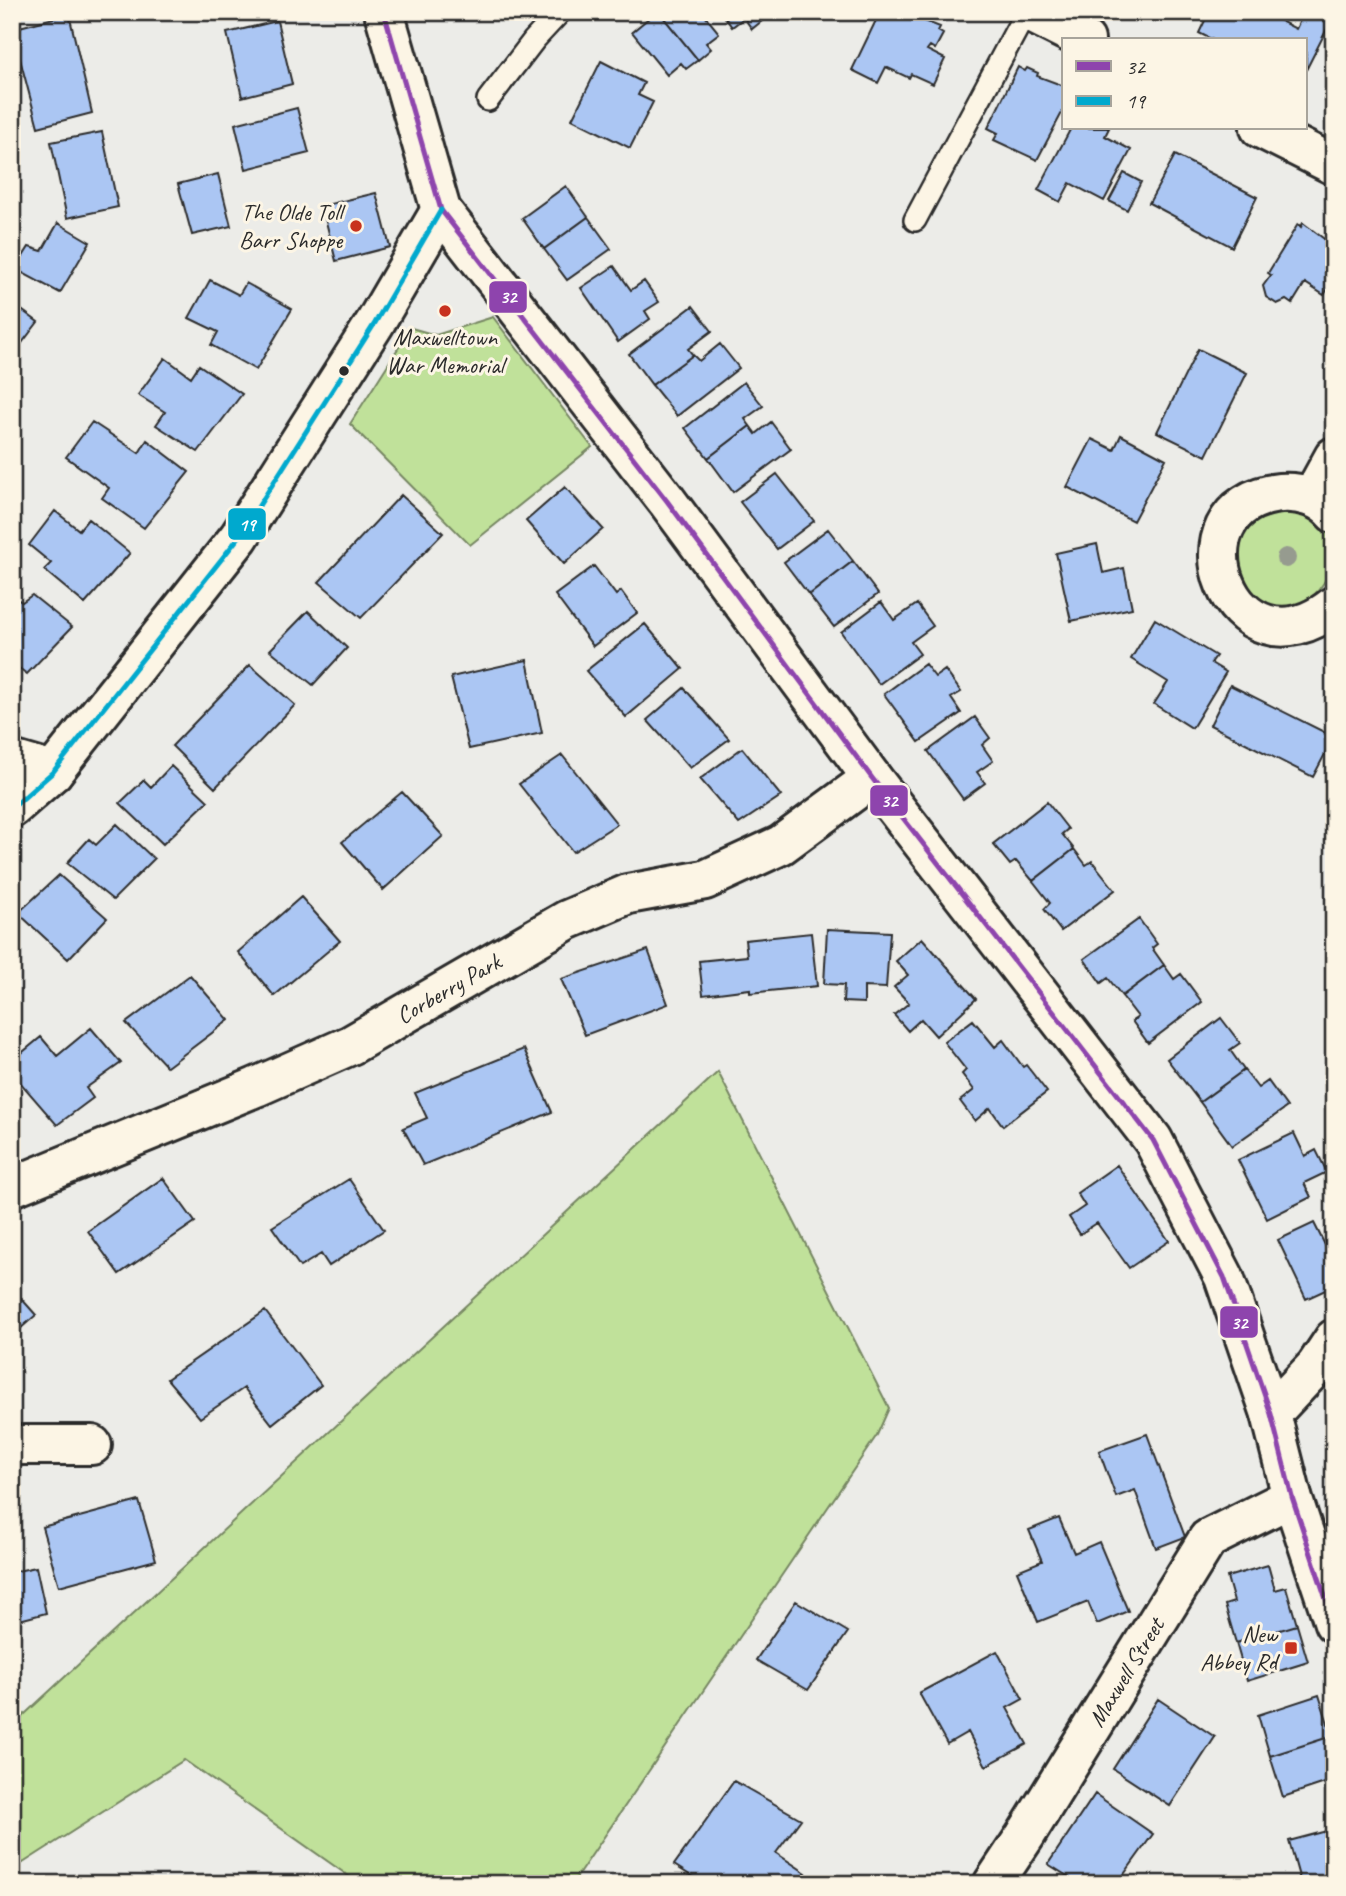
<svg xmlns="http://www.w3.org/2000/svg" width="1346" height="1896" viewBox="0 0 1346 1896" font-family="Caveat,sans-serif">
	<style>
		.green { fill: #c0e19a; stroke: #768662; stroke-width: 2 }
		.building { fill: #abc6f3; stroke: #2b2b2b; stroke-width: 2 }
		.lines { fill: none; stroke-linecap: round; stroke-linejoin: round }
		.service-casing { stroke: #2b2b2b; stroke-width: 26 }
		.minor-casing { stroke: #2b2b2b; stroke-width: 44 }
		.primary-casing { stroke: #2b2b2b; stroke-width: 44 }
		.service { stroke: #fcf5e5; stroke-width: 21 }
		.minor { stroke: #fcf5e5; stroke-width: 38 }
		.primary { stroke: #fcf5e5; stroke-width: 38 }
		.bus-1-casing { stroke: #fcf5e5; stroke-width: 10 }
		.bus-2-casing { stroke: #fcf5e5; stroke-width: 10 }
		.bus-1 { stroke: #8e44ad; stroke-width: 5 }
		.bus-2 { stroke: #00a9ce; stroke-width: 5 }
		.tree { fill: #969b8f }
		.poi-dot { fill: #c8321e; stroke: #fcf5e5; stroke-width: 2.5 }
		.bus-dot { fill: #2b2b2b; stroke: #fcf5e5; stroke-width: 2.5 }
		.labels { text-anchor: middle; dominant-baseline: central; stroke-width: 6; stroke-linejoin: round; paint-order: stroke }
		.poi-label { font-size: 24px; fill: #2b2b2b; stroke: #fcf5e5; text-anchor: end }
		.street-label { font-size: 24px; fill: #2b2b2b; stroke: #fcf5e5 }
		.line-badge { stroke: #fcf5e5; stroke-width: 2.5 }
		.badge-label { font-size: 19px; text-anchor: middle; font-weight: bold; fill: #fff }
	</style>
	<rect width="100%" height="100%" fill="#ecece8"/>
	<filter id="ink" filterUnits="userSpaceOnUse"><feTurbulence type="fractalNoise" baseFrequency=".0143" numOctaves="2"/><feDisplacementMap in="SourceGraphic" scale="14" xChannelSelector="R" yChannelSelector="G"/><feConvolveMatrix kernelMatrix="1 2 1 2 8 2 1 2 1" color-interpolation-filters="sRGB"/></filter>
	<g filter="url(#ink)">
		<path class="green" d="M493,317L592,447L470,545L350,424L411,328L436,335Z
			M1296,508C1305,514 1321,521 1327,530C1346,573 1307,623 1262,604C1253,600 1245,588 1238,581V534L1248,521Z
			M718,1072L889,1408L877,1435L572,1884H360L184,1760L12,1870V1726Z"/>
		<path class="building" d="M656,12H659L698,60L686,69L681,63L667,75L632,32Z
			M659,12H702L719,33L706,43L711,49L698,60Z
			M721,12H766L768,16L752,29L744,18L732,27Z
			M880,12H902L940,27L938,31L943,34L935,49L930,46L927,50L945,59L933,84L911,74L909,78L886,67L878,83L852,70Z
			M1209,12H1263L1296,29L1304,12H1319L1332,19L1306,70V40H1213L1199,33Z
			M69,14L92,113L38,127L12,29Z
			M277,21L292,84L242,97L227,33Z
			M601,61L644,83L638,95L653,102L630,148L572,119Z
			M1018,67L1025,71L1027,68L1038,73L1037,76L1064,86V109L1037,160L994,140L998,133L988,128Z
			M1334,81V105L1324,100Z
			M297,108L309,153L246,169L235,124Z
			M1071,128H1109L1105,136L1131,150L1104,201L1070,183L1060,202L1038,190Z
			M102,132L118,207L67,218L51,142Z
			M1175,155L1257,197L1232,247L1149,203Z
			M1124,173L1141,182L1127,210L1109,201Z
			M218,174L231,226L192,235L178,184Z
			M566,186L588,217L544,249L522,218Z
			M376,193L390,247L336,261L322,206Z
			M588,217L611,249L567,280L544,249Z
			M58,223L90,242L60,293L15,269L29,247L42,251Z
			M1303,223L1327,241L1330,236L1334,238V278L1324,295L1305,283L1292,304L1286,300L1277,304L1266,297L1263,286L1271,275L1268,273L1298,224L1301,227Z
			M614,266L631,290L644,281L659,302L645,311L650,319L618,342L581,288Z
			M210,280L239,295L246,283L292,309L256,370L211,345L218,332L189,318Z
			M12,303L38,322L12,356Z
			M693,306L712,331L688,349L693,355L652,385L629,354Z
			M720,344L739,368L677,416L652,385L693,355L699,361Z
			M1198,349L1247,373L1206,456L1157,432Z
			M165,358L191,377L199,365L242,394L198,452L156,425L165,412L138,395Z
			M744,382L763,406L745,419L750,426L708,458L685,428Z
			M92,422L139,453L147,440L189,472L144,528L102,498L109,488L66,457Z
			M771,422L791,449L733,492L708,458L750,426L756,434Z
			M1121,435L1166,459L1133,521L1067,487L1092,439L1114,450Z
			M777,474L814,521L777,549L740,502Z
			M565,487L603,529L564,564L526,521Z
			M401,495L443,533L361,618L319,582Z
			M55,511L79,530L88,519L130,553L85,604L44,570L51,563L29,545Z
			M828,529L853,561L809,595L784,562Z
			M1097,544L1103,573L1124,568L1132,608L1071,621L1056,553Z
			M853,561L878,594L834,627L809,595Z
			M594,566L616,595L621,591L637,613L593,646L555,595Z
			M32,595L72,627L27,674L12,663V596L22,602Z
			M881,602L894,620L917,604L933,626L911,642L920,654L879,684L841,632Z
			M308,611L347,648L313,685L270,650Z
			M1155,619L1216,656L1211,663L1226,672L1192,728L1154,704L1168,682L1131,659Z
			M645,624L683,669L626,717L586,671Z
			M527,660L542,733L469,749L451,677Z
			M925,664L935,677L945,670L961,692L951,698L961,713L919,742L884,694Z
			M250,665L295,705L215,788L172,746Z
			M1230,685L1334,737L1313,777L1210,725Z
			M684,688L729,739L690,768L647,720Z
			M975,717L990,738L982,745L993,761L977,772L985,783L963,799L928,751Z
			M742,748L781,796L739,824L700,779Z
			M562,755L617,824L573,852L519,784Z
			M171,766L208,801L163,844L120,803L144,780L151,787Z
			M402,792L443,836L383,890L342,842Z
			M1047,802L1068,829L1062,834L1074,849L1033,881L1016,861L1010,865L993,844Z
			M117,824L154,859L113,900L67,863L89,839L96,845Z
			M1074,849L1086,865L1092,861L1115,890L1061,931L1044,909L1050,903L1033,881Z
			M59,875L107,918L68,959L18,913Z
			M301,897L340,941L274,996L238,952Z
			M1139,919L1157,944L1152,948L1164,965L1122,996L1108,978L1101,983L1084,959Z
			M827,929L890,932L886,988L864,987V1003L843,1002L844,985L824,984Z
			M811,933L817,986L750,993V989L703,995L699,961L747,956L745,940Z
			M922,938L976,999L936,1036L921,1019L908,1031L894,1015L909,1003L894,987L908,975L896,961Z
			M648,950L668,1004L585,1035L561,979Z
			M1164,965L1174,979L1181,974L1202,1002L1148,1043L1132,1021L1138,1017L1122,996Z
			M190,975L229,1020L167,1067L126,1023Z
			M1221,1018L1240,1043L1230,1050L1244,1070L1200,1102L1167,1059Z
			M973,1020L995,1047L1003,1040L1023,1067L1026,1065L1047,1092L1003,1126L990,1108L975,1121L960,1101L974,1090L962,1074L966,1070L944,1042Z
			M91,1028L121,1063L86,1088L93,1098L57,1125L12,1073V1061L41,1037L57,1056Z
			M524,1049L552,1112L423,1165L403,1128L427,1118L415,1093Z
			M1244,1070L1258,1088L1268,1081L1287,1107L1232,1146L1200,1102Z
			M1294,1133L1305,1156L1316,1150L1327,1172L1304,1183L1311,1197L1267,1219L1238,1160Z
			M1117,1165L1169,1241L1129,1268L1097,1223L1080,1234L1069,1217L1085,1206L1077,1193Z
			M163,1178L195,1222L119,1274L88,1231Z
			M349,1179L384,1230L329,1266L321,1254L300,1267L272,1227Z
			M1314,1223L1329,1253L1334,1251V1286L1306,1299L1278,1240Z
			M12,1288L36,1315L12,1336Z
			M265,1311L321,1385L272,1424L244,1388L200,1418L167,1379Z
			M1147,1434L1185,1537L1156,1548L1135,1490L1116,1497L1099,1451Z
			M139,1501L156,1560L59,1586L42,1527Z
			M1059,1518L1074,1553L1099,1542L1128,1611L1097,1624L1088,1602L1038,1622L1017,1571L1042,1561L1029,1530Z
			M1268,1565L1275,1590L1286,1587L1297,1625L1236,1643L1225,1605L1234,1602L1227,1577Z
			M36,1567L46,1613L12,1622V1572Z
			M796,1601L848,1632L808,1690L756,1660Z
			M1297,1625L1308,1662L1247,1681L1236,1643Z
			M997,1651L1023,1699L1007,1708L1027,1744L986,1766L968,1732L947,1744L919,1693Z
			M1319,1695L1332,1736L1270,1756L1258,1715Z
			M1158,1699L1215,1737L1170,1806L1113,1769Z
			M1332,1736L1334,1780L1283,1797L1270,1756Z
			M734,1781L801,1819L776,1853L806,1873L798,1884H704L674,1865Z
			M1095,1794L1153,1834L1117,1884H1080L1048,1864Z
			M1334,1829V1884H1301L1289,1841Z"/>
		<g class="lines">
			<g class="service-casing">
				<path id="service" d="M488,100L534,40L560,12
					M915,220L1026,12"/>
			</g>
			<g class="minor-casing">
				<g id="minor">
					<path d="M1029,12L1085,40"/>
					<path d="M1260,128L1334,165"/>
					<path d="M1312,497L1334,457"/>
					<path d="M1334,513C1322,498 1299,491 1280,493C1164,505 1231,687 1334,606"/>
					<path d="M12,760L53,772"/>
					<path d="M12,808L53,772L239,537L375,323L441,210"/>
					<path id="s1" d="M12,1187L256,1087L351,1045L567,920L628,894L705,880L781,845L872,778"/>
					<path d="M1271,1414L1316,1366L1334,1339"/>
					<path d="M12,1445H92"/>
					<path id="s2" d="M993,1884L1025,1836L1208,1539L1292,1497"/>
				</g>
			</g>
			<g class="primary-casing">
				<path id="primary" d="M384,12L441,210L667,501L872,778L1153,1140L1224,1277L1271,1414L1292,1497L1334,1623"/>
			</g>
			<use href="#service" class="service"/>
			<use href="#minor" class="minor"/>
			<use href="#primary" class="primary"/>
			<g class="bus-1-casing">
				<path id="bus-1" d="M384,12L441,210L667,501L872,778L1153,1140L1224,1277L1271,1414L1292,1497L1334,1623"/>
			</g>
			<g class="bus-2-casing">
				<path id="bus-2" d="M12,808L53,772L239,537L375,323L441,210"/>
			</g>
			<use href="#bus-1" class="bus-1"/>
			<use href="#bus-2" class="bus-2"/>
		</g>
		<circle class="tree" cx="1286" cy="558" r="10"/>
	</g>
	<g class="poi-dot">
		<circle cx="356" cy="226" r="7"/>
		<circle cx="445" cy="311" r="7"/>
		<rect x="1284" y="1641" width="14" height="14" rx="3.5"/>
	</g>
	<circle class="bus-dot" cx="344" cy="371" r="6"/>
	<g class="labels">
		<g class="poi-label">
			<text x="342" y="212">The Olde Toll<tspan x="342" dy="28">Barr Shoppe</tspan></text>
			<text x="445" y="337" text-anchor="middle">Maxwelltown<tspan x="445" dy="28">War Memorial</tspan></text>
			<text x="1277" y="1634">New<tspan x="1277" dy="28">Abbey Rd</tspan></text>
		</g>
		<g class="street-label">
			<text stroke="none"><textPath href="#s1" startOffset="480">Corberry Park</textPath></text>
			<text stroke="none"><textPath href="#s2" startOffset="250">Maxwell Street</textPath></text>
		</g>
	</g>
	<g class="line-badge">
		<rect x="488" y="280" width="40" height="34" rx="7" fill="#8e44ad"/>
		<rect x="227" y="507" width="40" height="34" rx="7" fill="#00a9ce"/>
		<rect x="869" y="784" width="40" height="33" rx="7" fill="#8e44ad"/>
		<rect x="1219" y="1305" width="40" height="34" rx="7" fill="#8e44ad"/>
	</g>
	<g class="badge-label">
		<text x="508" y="303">32</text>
		<text x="247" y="531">19</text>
		<text x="889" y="807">32</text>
		<text x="1239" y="1329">32</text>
	</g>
	<rect width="1346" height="1896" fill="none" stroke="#fcf5e5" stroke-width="42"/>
	<rect x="21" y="21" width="1304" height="1854" fill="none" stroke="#2b2b2b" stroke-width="2.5" filter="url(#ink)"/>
	<rect x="1062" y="38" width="245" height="91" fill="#fcf5e5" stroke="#a8a49b" stroke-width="2"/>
	<rect x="1076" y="61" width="35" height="10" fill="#8e44ad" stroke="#a8a49b" stroke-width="2"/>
	<text x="1126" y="74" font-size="21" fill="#2b2b2b">32</text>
	<rect x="1076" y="96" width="35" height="10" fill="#00a9ce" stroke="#a8a49b" stroke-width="2"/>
	<text x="1126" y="108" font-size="21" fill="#2b2b2b">19</text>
</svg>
